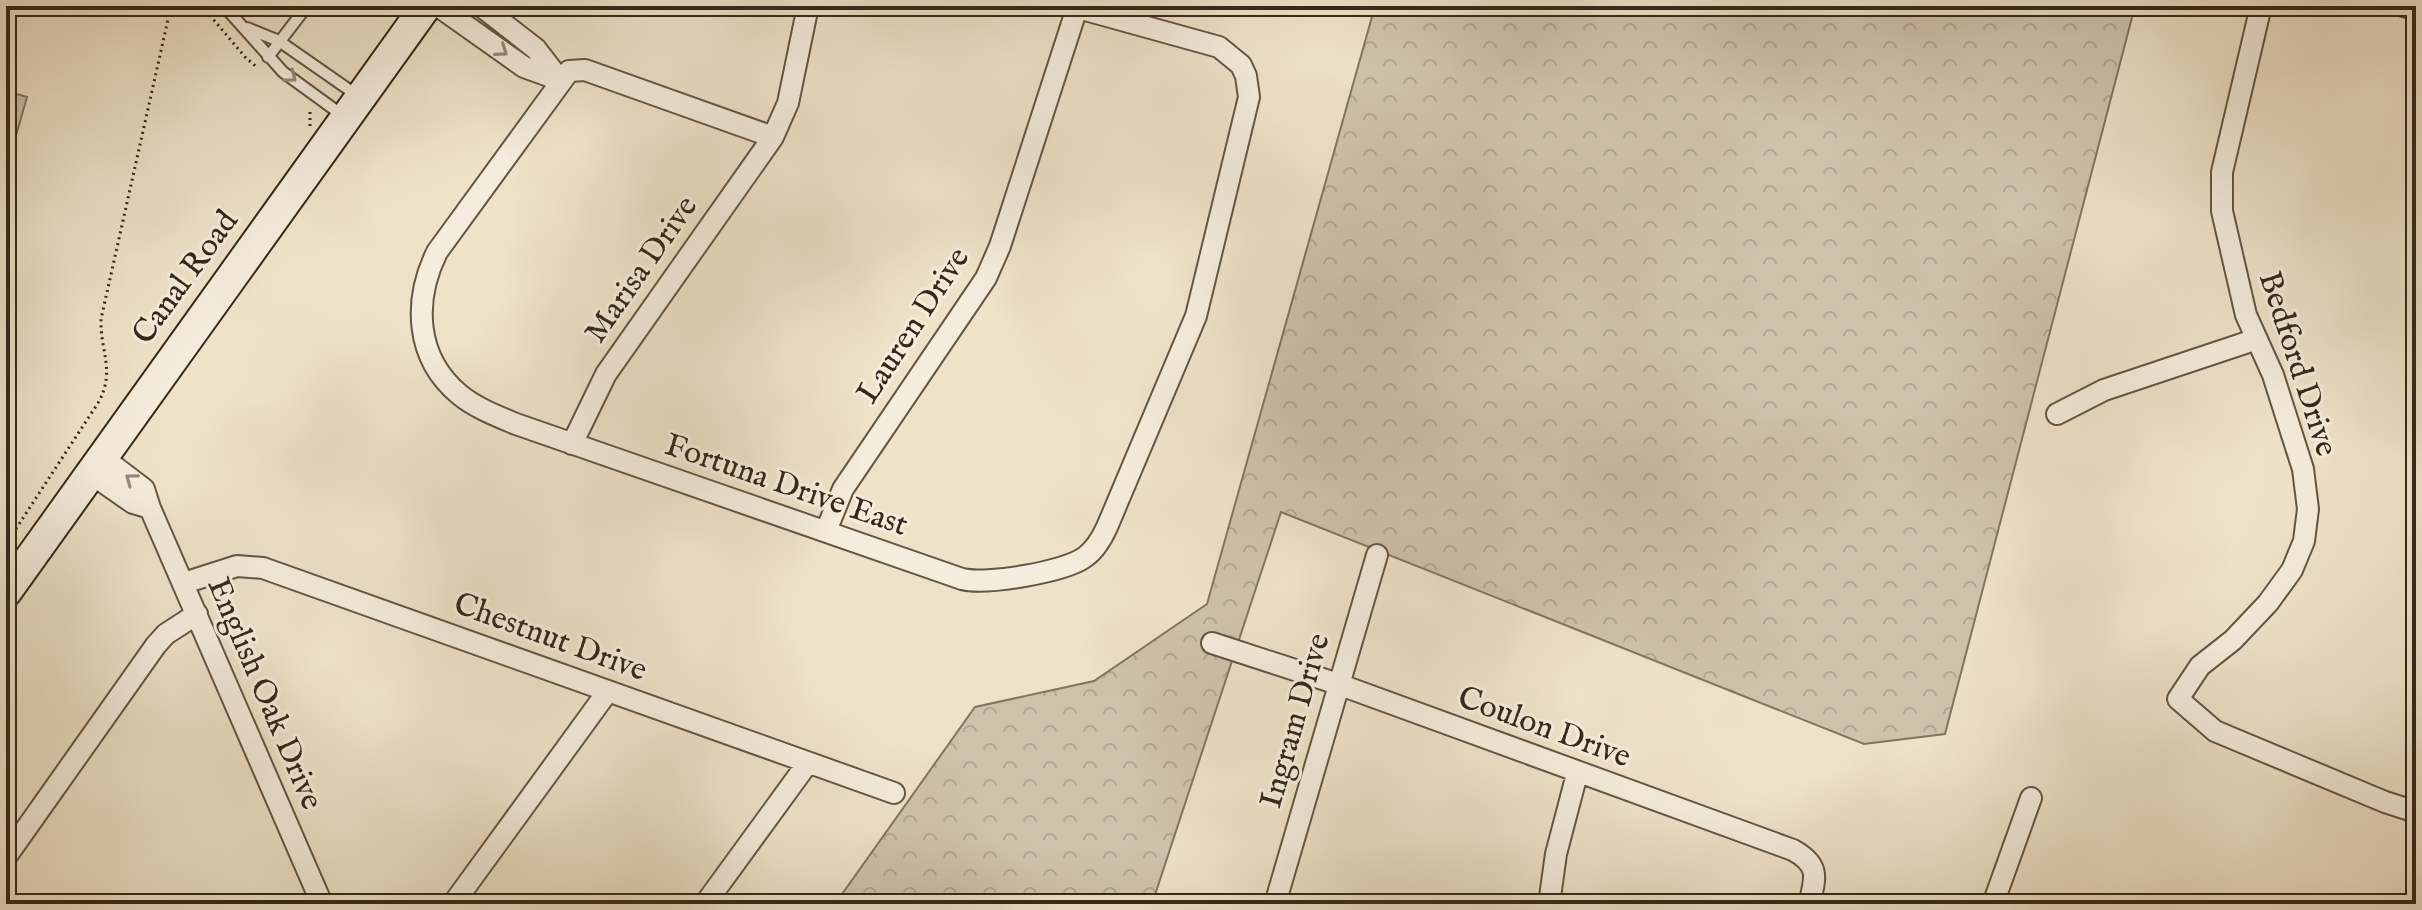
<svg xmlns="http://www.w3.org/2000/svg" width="2422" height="910" viewBox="0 0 2422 910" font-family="'IM FELL English',serif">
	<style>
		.green { fill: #cfc2ab; stroke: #827561; stroke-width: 2 }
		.forest { fill: url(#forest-crowns); stroke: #827561; stroke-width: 2 }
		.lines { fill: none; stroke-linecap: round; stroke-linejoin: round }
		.lane-casing { stroke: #635644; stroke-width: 14 }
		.street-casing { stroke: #635644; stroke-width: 24 }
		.secondary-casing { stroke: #352817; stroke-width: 34 }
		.path { stroke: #352817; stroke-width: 3; stroke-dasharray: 2 4; stroke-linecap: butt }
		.lane { stroke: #f4ecdc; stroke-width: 10 }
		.street { stroke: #f4ecdc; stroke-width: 20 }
		.secondary { stroke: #f4ecdc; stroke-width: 30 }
		.oneway { stroke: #948a7a }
		.labels { text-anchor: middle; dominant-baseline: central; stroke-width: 6; stroke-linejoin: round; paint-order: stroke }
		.street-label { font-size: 32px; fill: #352817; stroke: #f4ecdc }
	</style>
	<defs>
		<pattern id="forest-crowns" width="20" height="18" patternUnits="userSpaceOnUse" patternTransform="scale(2)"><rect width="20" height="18" fill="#cfc2ab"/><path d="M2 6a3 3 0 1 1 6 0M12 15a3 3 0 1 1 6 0" fill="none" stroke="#b2a792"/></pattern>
	</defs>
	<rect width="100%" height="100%" fill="#eee2c9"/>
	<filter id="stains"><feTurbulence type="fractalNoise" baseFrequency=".0025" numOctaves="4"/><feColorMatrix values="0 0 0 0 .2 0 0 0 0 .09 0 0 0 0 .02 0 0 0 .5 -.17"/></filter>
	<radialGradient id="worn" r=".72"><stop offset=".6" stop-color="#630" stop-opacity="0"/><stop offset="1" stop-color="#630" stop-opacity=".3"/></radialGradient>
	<path class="green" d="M6,91L27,97L6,171Z"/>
	<path class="forest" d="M1375,6H2135L1945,734L1864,744L1281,512L1152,904H835L975,707L1094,681L1207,604Z"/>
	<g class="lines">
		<g class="lane-casing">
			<path id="lane" d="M224,6L283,72L342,115
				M247,28L279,41L358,96
				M268,57L307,6"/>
		</g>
		<g class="street-casing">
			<path id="street" d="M438,6L524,67L560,80L536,49L481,6
				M2261,6L2222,172V211L2246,315L2273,375L2303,469L2308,509L2304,541L2292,570L2268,603L2233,640L2200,666L2178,699L2215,731L2385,802L2416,812
				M2403,6L2416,9
				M773,137L585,70L569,71L437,252C413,301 415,358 460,395C476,408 497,416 516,424L962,579C986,585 1065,572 1085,557C1095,550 1102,538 1107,527L1196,316L1249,97L1246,76L1241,65L1219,47L1071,6
				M2057,414L2104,390L2257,339
				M572,444L606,374L773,137L788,103L808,6
				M102,457L144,489L150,508L322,904
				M90,473L133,503L150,508
				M826,531L843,489L986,278L1000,246L1077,8
				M184,583L237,566L263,568L894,793
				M1212,643L1338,684L1793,850C1820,865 1816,877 1809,904
				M6,857L156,645L166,634L197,614
				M453,904L608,691
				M705,904L807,764
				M1275,904L1377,555
				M1549,904L1556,854L1577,774
				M1993,904L2031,798"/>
		</g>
		<g class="secondary-casing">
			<path id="secondary" d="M6,592L426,6"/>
		</g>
		<path class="path" d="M202,6L246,58L258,68
			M310,126V110
			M6,544L98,403C116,371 100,352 101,319L171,6"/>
		<use href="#lane" class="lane"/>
		<use href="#street" class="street"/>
		<use href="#secondary" class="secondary"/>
	</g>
	<defs><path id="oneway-chevron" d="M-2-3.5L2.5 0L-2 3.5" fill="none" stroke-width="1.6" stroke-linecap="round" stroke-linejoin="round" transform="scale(2)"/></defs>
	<g class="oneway">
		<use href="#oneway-chevron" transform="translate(502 51) rotate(35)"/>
		<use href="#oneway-chevron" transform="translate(291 77) rotate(37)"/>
		<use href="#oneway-chevron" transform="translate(131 479) rotate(-143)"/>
	</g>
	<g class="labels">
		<g class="street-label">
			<text transform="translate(642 270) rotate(-55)">Marisa Drive</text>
			<text transform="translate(186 278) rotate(-54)">Canal Road</text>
			<text transform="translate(914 326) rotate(-57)">Lauren Drive</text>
			<text transform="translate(2297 364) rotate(72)">Bedford Drive</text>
			<text transform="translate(786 486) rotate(19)">Fortuna Drive East</text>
			<text transform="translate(550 638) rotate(20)">Chestnut Drive</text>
			<text transform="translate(264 694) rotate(67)">English Oak Drive</text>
			<text transform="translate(1296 721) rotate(-74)">Ingram Drive</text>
			<text transform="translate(1544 728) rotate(20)">Coulon Drive</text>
		</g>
	</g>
	<rect width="2422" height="910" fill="none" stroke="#eee2c9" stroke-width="32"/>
	<rect x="8" y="8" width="2406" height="894" fill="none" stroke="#352817" stroke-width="4"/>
	<rect x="16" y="16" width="2390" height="878" fill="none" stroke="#352817" stroke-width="2"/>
	<rect width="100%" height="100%" filter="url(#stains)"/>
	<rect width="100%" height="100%" fill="url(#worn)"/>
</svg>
